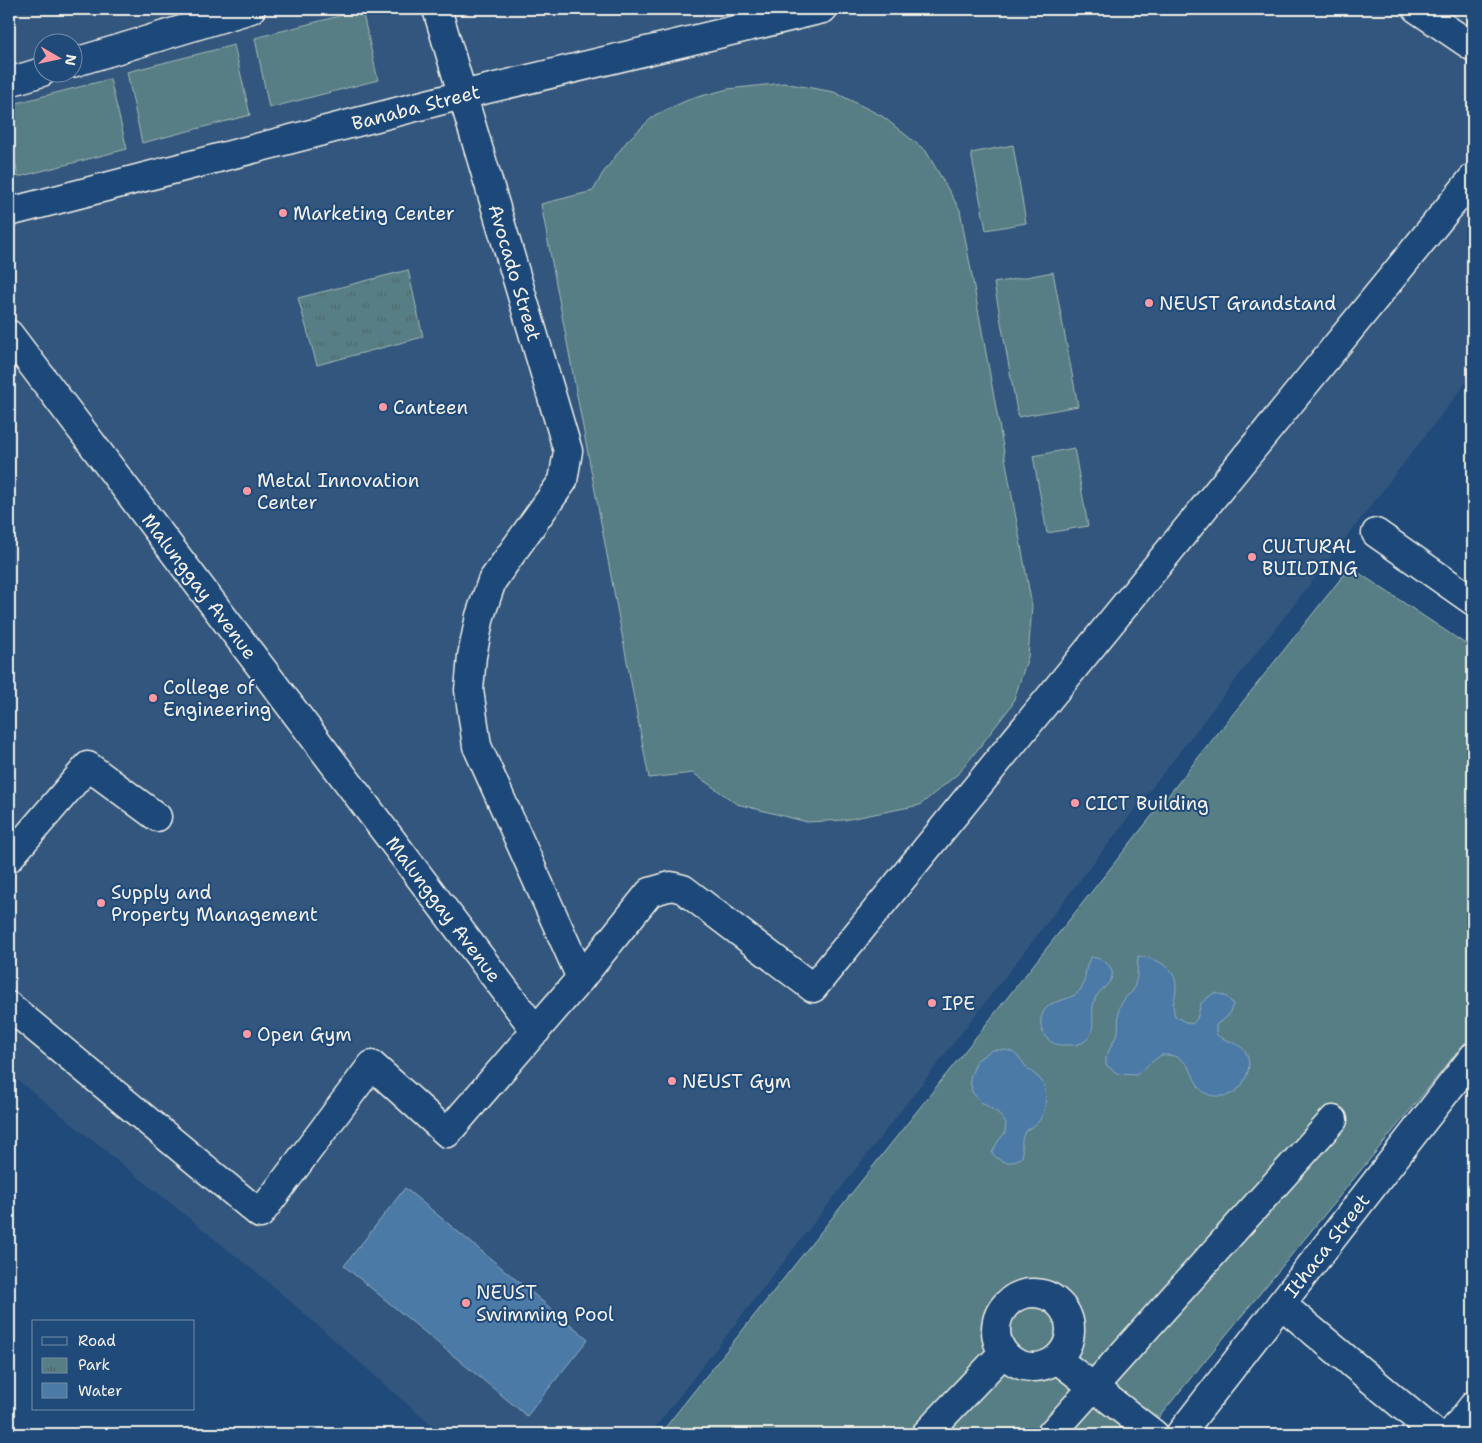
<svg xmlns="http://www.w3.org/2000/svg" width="1482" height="1443" viewBox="0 0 1482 1443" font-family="'Shantell Sans',sans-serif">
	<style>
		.built { fill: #33567d; fill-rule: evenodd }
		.park { fill: url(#park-tufts); stroke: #a5b8b6 }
		.pitch { fill: #567e84; stroke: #a5b8b6 }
		.water { fill: #4b7aa7; stroke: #8faac1 }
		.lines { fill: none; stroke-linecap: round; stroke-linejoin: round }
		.minor-casing { stroke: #f4f1e8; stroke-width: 31 }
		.minor { stroke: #1f4a7a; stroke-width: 28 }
		.poi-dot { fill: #ff9aa2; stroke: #1f4a7a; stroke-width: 2 }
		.labels { text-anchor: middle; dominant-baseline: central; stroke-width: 4; stroke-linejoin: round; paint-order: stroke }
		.street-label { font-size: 19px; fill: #f4f1e8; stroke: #1f4a7a }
		.poi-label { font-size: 19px; fill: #f4f1e8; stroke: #1f4a7a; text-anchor: start }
	</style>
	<defs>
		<pattern id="park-tufts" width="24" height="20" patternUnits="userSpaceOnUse" patternTransform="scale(1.25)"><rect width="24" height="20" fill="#567e84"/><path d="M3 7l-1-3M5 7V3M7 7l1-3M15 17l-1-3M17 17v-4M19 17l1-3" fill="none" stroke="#506668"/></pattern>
	</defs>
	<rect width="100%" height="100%" fill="#1f4a7a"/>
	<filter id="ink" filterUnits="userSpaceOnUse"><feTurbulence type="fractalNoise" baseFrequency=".02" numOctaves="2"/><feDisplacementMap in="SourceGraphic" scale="10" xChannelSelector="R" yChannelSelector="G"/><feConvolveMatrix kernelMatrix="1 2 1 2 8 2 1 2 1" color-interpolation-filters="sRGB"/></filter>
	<g filter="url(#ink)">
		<path class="built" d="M9,9H1473V374L650,1434H441L268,1282L9,1073ZM42,42H72V72H42Z"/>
		<path class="park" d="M408,270L423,337L317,365L298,298Z"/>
		<path class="pitch" d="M362,10L378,80L269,108L255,38Z
			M234,45L250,115L142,143L127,72Z
			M110,79L127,149L18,177L9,130V105Z
			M784,83L834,92L882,116L926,151L960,210L1032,606L1028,657L1012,705L960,772L920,805L844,820L807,822L737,804L693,773L649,778L541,204L593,191L603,173L627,141L655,115L690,99L728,89Z
			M1013,145L1026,223L986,230L971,153Z
			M1053,272L1078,406L1018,417L994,283Z
			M1074,448L1088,526L1047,533L1033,456Z
			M1350,567L1473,649V1033L1145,1434H660Z"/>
		<path class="water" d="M1138,956C1157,959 1177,966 1176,989C1175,1001 1171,1003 1175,1016L1185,1022L1192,1024L1197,1019L1201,1003L1214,993C1222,994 1229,996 1233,1005L1228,1016L1216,1025V1034C1226,1043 1245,1042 1248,1058C1250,1066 1248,1074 1244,1081C1240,1089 1233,1095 1223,1096C1189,1099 1200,1068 1177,1057C1173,1055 1166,1055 1161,1055L1136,1075L1118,1074L1106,1065V1057L1118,1032L1119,1007L1126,997L1133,991L1137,977Z
			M1091,957C1103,958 1118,968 1110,981C1106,988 1098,991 1095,999C1089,1013 1098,1026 1087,1039C1081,1046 1071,1045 1062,1045C1056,1045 1050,1042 1046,1037C1038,1028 1039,1011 1051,1004C1061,999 1074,999 1081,989C1087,981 1083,969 1091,957Z
			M992,1050C1014,1049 1015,1052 1027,1068C1031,1072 1035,1074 1039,1078C1049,1087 1047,1112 1038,1122C1034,1127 1027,1128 1024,1134C1020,1141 1023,1149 1022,1157C1011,1165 1001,1164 992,1153L998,1141L1005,1133L1006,1123L998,1113L981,1102L972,1092L970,1078L977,1060Z
			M405,1188L588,1339L527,1416L344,1266Z"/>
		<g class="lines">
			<g class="minor-casing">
				<g id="minor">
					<path id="s1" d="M437,9L568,451L563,481L492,581L480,616L472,656L469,690L477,746L581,978"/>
					<path d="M1417,9L1473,47"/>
					<path d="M72,63L251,9"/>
					<path d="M9,82L42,72"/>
					<path id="s2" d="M9,212L462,95L823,9"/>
					<path id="s3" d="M9,334L536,1031"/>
					<path d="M1376,533L1473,601"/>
					<path d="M9,858L88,766L157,817"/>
					<path d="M9,1006L260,1214L372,1065L447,1133L581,978L650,892L671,886L683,889L813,988L1473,178"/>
					<circle cx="1033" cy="1330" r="37"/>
					<path d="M1281,1304L1436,1434"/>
					<path d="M1057,1359L1154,1434"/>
					<path d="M926,1434L1003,1353"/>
					<path d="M1051,1434L1333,1120"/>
					<path id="s4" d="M1180,1434L1473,1057"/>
					<path d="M1451,1434L1473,1406"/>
				</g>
			</g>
			<use href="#minor" class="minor"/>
		</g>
	</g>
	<g class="poi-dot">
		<circle cx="283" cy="213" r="5"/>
		<circle cx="1149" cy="303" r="5"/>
		<circle cx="383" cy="407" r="5"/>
		<circle cx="247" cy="491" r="5"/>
		<circle cx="1252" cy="557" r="5"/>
		<circle cx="153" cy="698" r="5"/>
		<circle cx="1075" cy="803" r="5"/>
		<circle cx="101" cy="903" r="5"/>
		<circle cx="932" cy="1003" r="5"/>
		<circle cx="247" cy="1034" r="5"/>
		<circle cx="672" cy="1081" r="5"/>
		<circle cx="466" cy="1303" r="5"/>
	</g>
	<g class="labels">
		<g class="street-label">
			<text stroke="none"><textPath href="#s2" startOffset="420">Banaba Street</textPath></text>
			<text stroke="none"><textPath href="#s1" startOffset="275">Avocado Street</textPath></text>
			<text stroke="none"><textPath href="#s3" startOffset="316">Malunggay Avenue</textPath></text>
			<text stroke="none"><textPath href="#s3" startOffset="721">Malunggay Avenue</textPath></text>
			<text stroke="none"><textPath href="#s4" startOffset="239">Ithaca Street</textPath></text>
		</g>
		<g class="poi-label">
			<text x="293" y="213">Marketing Center</text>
			<text x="1159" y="303">NEUST Grandstand</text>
			<text x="393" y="407">Canteen</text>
			<text x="257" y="480">Metal Innovation<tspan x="257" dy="22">Center</tspan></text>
			<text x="1262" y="546">CULTURAL<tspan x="1262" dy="22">BUILDING</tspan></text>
			<text x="163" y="687">College of<tspan x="163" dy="22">Engineering</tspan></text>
			<text x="1085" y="803">CICT Building</text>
			<text x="111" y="892">Supply and<tspan x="111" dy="22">Property Management</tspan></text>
			<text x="942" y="1003">IPE</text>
			<text x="257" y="1034">Open Gym</text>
			<text x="682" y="1081">NEUST Gym</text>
			<text x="476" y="1292">NEUST<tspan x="476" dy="22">Swimming Pool</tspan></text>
		</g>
	</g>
	<rect width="1482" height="1443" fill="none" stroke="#1f4a7a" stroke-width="30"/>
	<rect x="15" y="15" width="1452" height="1413" fill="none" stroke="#f4f1e8" stroke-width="2" filter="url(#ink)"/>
	<rect x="32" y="1320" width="162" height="90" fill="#1f4a7a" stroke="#748da6"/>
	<rect x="42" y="1337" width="25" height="8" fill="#1f4a7a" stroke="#748da6"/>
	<text x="78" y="1346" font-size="15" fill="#f4f1e8">Road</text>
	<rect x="42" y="1358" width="25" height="15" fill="url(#park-tufts)" stroke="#748da6"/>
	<text x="78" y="1370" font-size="15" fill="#f4f1e8">Park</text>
	<rect x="42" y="1383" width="25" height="15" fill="#4b7aa7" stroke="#748da6"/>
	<text x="78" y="1396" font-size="15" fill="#f4f1e8">Water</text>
	<g transform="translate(58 58) rotate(99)"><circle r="24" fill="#1f4a7a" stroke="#748da6"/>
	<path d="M0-4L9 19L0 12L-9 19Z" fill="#ff9aa2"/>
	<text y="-8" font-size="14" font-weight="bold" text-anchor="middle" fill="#f4f1e8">N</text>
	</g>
</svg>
